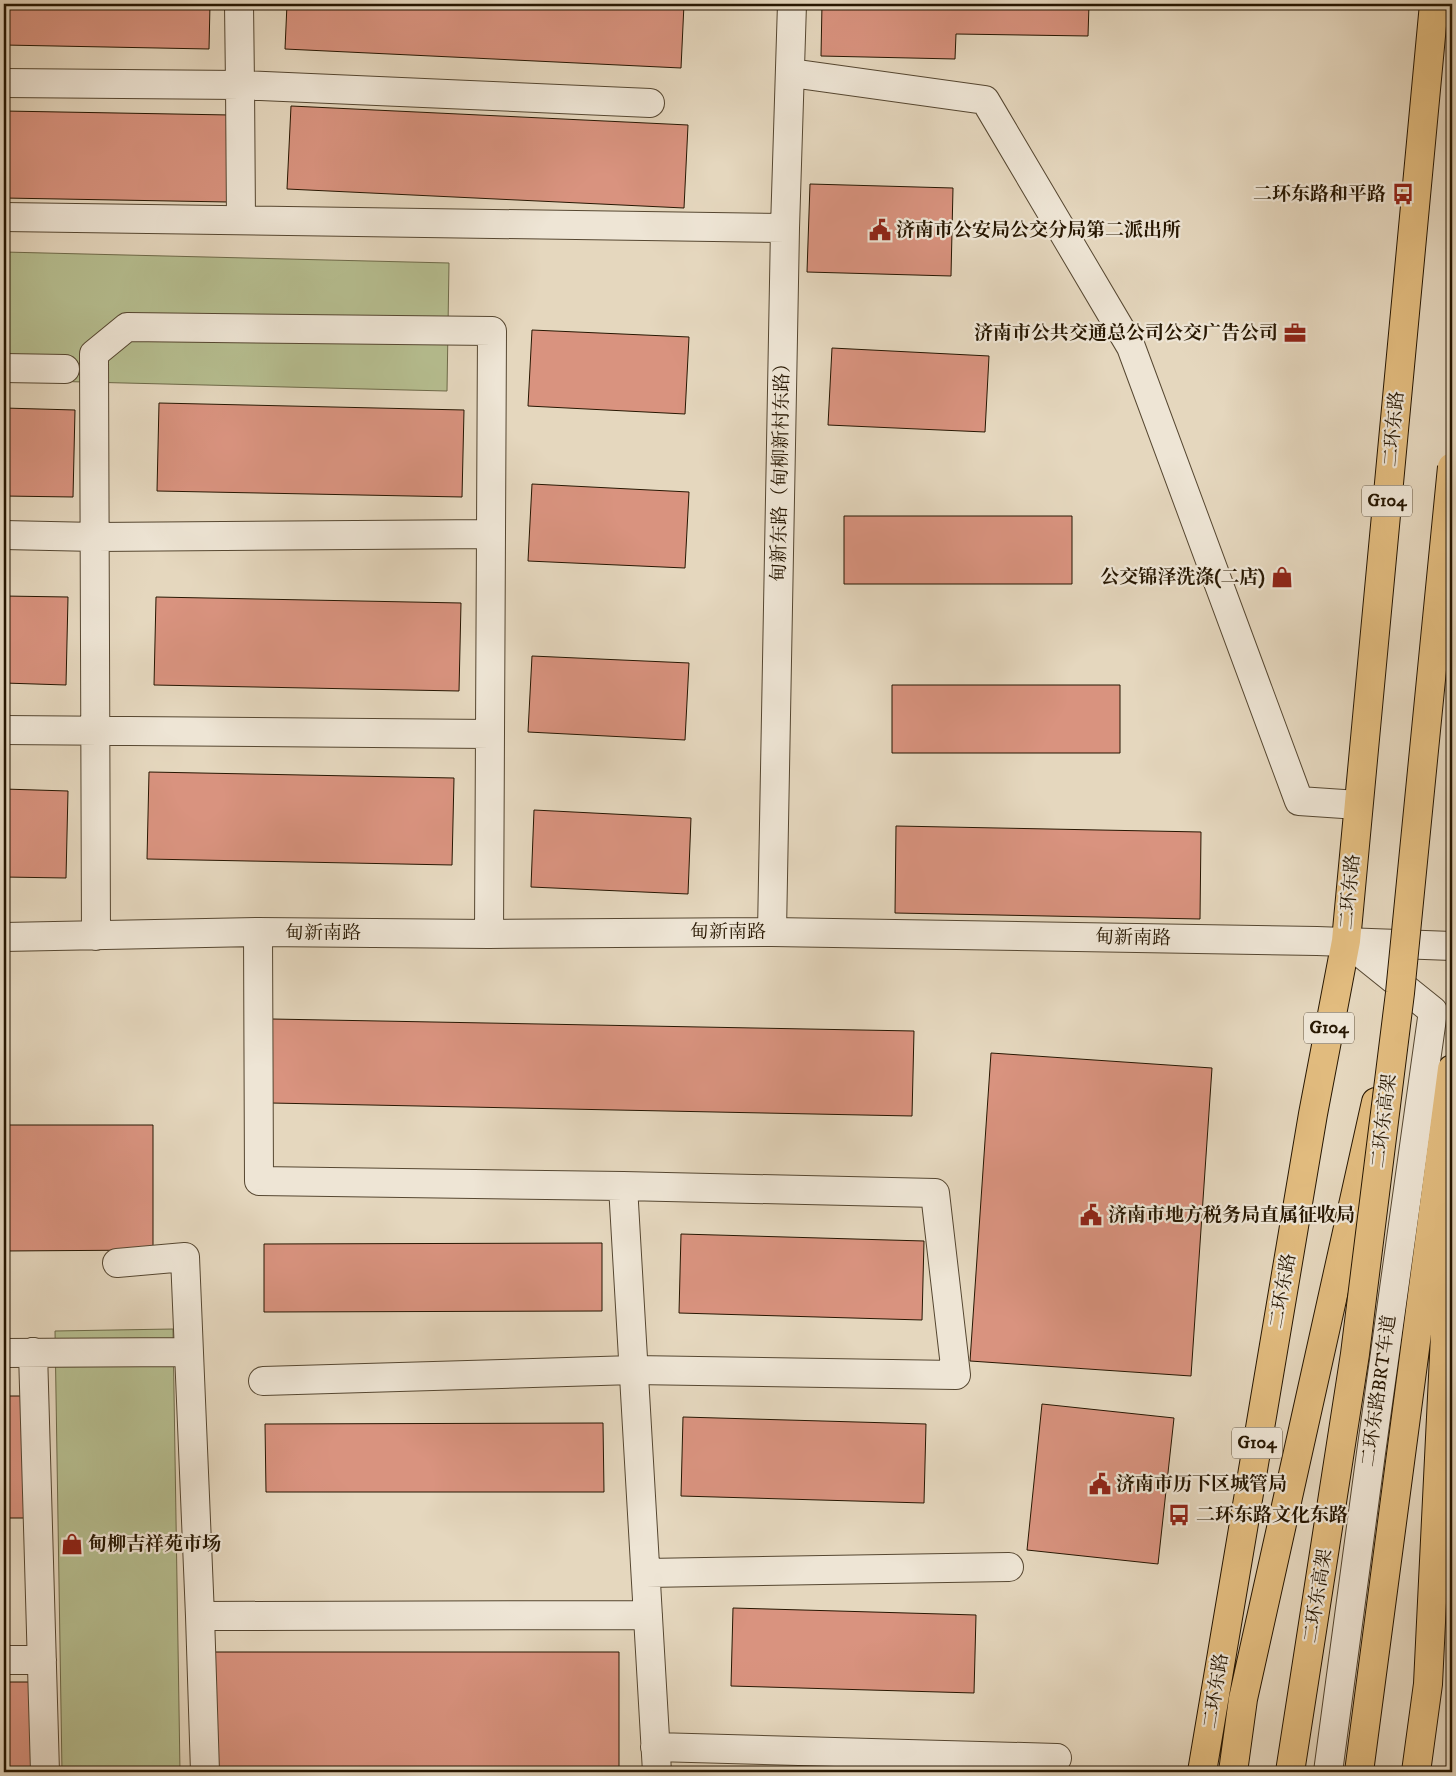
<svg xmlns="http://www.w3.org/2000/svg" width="1456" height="1776" viewBox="0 0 1456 1776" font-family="'IM FELL DW Pica','Noto Serif SC',serif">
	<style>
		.green { fill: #b6be90; stroke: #6e6a49 }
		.building { fill: #d9937f; stroke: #271702 }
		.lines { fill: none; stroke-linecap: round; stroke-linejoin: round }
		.minor-casing { stroke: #564731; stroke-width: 30 }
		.highway-casing { stroke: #271702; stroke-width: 30 }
		.minor { stroke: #eee5d5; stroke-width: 28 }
		.highway { stroke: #e2bc7f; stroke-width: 28 }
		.highway-bridge-casing { stroke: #271702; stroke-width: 30; stroke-linecap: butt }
		.highway-bridge { stroke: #e2bc7f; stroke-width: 28 }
		.labels { text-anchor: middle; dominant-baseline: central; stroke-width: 4.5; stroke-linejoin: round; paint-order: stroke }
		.shield { fill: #eee5d5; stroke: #635541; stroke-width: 1 }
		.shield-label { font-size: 18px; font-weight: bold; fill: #271702 }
		.poi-label { font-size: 19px; font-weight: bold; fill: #271702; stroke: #eee5d5; text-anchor: start }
		.street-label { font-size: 19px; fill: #271702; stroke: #eee5d5 }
	</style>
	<rect width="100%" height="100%" fill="#e5d7be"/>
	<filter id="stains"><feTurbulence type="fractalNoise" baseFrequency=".004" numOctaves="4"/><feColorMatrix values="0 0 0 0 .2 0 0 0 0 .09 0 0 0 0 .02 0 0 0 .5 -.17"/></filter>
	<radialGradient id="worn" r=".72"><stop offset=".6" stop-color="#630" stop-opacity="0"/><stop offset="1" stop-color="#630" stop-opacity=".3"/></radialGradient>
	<path class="green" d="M4,252L449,263L447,391L4,380Z
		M173,1329L180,1772H62L55,1331Z"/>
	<path class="building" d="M4,4H210L209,49L4,45Z
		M287,4H684L681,68L285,49Z
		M822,4H1089L1088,36L956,34L955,59L821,56Z
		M291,106L688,125L684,208L287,189Z
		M4,111L230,115L228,202L4,198Z
		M810,184L953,188L951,276L807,272Z
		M532,330L689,337L685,414L528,406Z
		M832,348L989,356L985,432L828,425Z
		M159,403L464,410L462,497L157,491Z
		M4,408L75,410L73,497L4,496Z
		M532,484L689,492L685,568L528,561Z
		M844,516H1072V584H844Z
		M4,596L68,597L66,685L4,683Z
		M156,597L461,603L459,691L154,685Z
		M532,656L689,663L685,740L528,732Z
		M892,685H1120V753H892Z
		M149,772L454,778L452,865L147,859Z
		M4,789L68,791L66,878L4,877Z
		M534,810L691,818L688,894L531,887Z
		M896,826L1201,832L1200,919L895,913Z
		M272,1019L914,1031L912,1116L271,1103Z
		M991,1053L1212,1068L1191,1376L970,1361Z
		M4,1125H153V1250L4,1251Z
		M681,1234L924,1241L922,1320L679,1313Z
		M602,1243V1311L264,1312V1244Z
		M4,1396H48V1518H4Z
		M1042,1404L1174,1418L1158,1564L1027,1550Z
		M683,1417L926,1424L924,1503L681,1496Z
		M603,1423L604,1492H266L265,1424Z
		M733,1608L976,1615L974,1693L731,1686Z
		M212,1652H619V1772H212Z
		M4,1682H55V1772H4Z"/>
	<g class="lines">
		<g class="minor-casing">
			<path id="minor" d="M791,73L985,100L1131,347L1299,801L1358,805
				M4,83L240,85L239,4
				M4,217L785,228
				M241,220L240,85L650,103
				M4,368L65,369
				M4,535L96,537L491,534
				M4,730L490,734
				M258,932L259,1181L623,1186L657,1772
				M772,932L785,228L792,4
				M96,936L94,354L127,327L492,331L489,934
				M4,937L258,932L489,934L772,932L1317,941L1452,946
				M1346,941L1433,1011
				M117,1263L185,1257L200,1616
				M33,1352L45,1772
				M4,1353L188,1352
				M263,1381L634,1370L956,1375L935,1193L623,1186
				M646,1573L1009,1567
				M4,1660H42
				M655,1747L1057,1758
				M205,1772L200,1616L648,1615
				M1328,1772L1371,1453L1433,1011"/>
		</g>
		<g class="highway-casing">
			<path id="highway" d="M1202,1772L1313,1114L1346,941L1434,4
				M1233,1772L1243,1699L1376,1102
				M1359,1772L1452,1069
				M1416,1772L1428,1684L1452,1192"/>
		</g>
		<use href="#minor" class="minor"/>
		<use href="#highway" class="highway"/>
		<g class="highway-bridge-casing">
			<path id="highway-bridge" d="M1290,1772L1355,1354L1400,993L1452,467"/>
		</g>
		<use href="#highway-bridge" class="highway-bridge"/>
	</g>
	<defs>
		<g id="bus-bare" transform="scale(1.725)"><path d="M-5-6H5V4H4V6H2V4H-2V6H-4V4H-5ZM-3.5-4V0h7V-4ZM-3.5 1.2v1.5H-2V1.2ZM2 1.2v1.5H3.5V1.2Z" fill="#8f2418" stroke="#eee5d5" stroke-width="2.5" paint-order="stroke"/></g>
		<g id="civic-bare" transform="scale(1.725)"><path d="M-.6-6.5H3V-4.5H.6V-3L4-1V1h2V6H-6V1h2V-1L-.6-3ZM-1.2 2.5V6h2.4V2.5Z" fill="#8f2418" stroke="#eee5d5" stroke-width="2.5" paint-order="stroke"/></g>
		<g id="office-bare" transform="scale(1.725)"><path d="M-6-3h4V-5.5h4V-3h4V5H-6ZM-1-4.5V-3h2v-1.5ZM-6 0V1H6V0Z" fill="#8f2418" stroke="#eee5d5" stroke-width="2.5" paint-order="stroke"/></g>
		<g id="shop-bare" transform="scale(1.725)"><path d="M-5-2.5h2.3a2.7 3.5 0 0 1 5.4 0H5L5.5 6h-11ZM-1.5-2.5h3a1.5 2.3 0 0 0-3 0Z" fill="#8f2418" stroke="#eee5d5" stroke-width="2.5" paint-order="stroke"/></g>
	</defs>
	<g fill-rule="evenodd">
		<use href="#bus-bare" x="1403" y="194"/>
		<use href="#civic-bare" x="880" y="230"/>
		<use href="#office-bare" x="1295" y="333"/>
		<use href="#shop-bare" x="1282" y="577"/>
		<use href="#civic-bare" x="1091" y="1215"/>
		<use href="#civic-bare" x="1100" y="1484"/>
		<use href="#bus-bare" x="1179" y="1515"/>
		<use href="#shop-bare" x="72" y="1544"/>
	</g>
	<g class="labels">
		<g class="shield">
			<rect x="1362" y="485.5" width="50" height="31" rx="4"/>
			<rect x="1304" y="1012.5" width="50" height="31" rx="4"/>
			<rect x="1232" y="1427.5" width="50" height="31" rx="4"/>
		</g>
		<g class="shield-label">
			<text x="1387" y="501">G104</text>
			<text x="1329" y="1028">G104</text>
			<text x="1257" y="1443">G104</text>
		</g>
		<g class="poi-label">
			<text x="1386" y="194" text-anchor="end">二环东路和平路</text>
			<text x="896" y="230">济南市公安局公交分局第二派出所</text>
			<text x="1278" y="333" text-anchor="end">济南市公共交通总公司公交广告公司</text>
			<text x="1265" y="577" text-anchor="end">公交锦泽洗涤(二店)</text>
			<text x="1108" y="1215">济南市地方税务局直属征收局</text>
			<text x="1116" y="1484">济南市历下区城管局</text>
			<text x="1196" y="1515">二环东路文化东路</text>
			<text x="88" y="1544">甸柳吉祥苑市场</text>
		</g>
		<g class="street-label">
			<text transform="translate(1394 429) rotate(-85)">二环东路</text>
			<text transform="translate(781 468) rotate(-89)">甸新东路（甸柳新村东路）</text>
			<text transform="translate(1350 892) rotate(-85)">二环东路</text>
			<text x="728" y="932">甸新南路</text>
			<text x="323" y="933">甸新南路</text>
			<text transform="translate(1133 938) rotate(1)">甸新南路</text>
			<text transform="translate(1384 1121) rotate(-83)">二环东高架</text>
			<text transform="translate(1283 1291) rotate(-80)">二环东路</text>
			<text transform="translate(1379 1391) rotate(-82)">二环东路BRT车道</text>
			<text transform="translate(1318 1596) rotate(-81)">二环东高架</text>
			<text transform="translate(1216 1691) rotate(-81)">二环东路</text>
		</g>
	</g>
	<rect width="1456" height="1776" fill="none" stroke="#e5d7be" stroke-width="20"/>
	<rect x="5" y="5" width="1446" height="1766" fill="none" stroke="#271702" stroke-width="2.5"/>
	<rect x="10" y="10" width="1436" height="1756" fill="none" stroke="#271702"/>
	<rect width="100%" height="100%" filter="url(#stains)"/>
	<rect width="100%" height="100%" fill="url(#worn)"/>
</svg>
